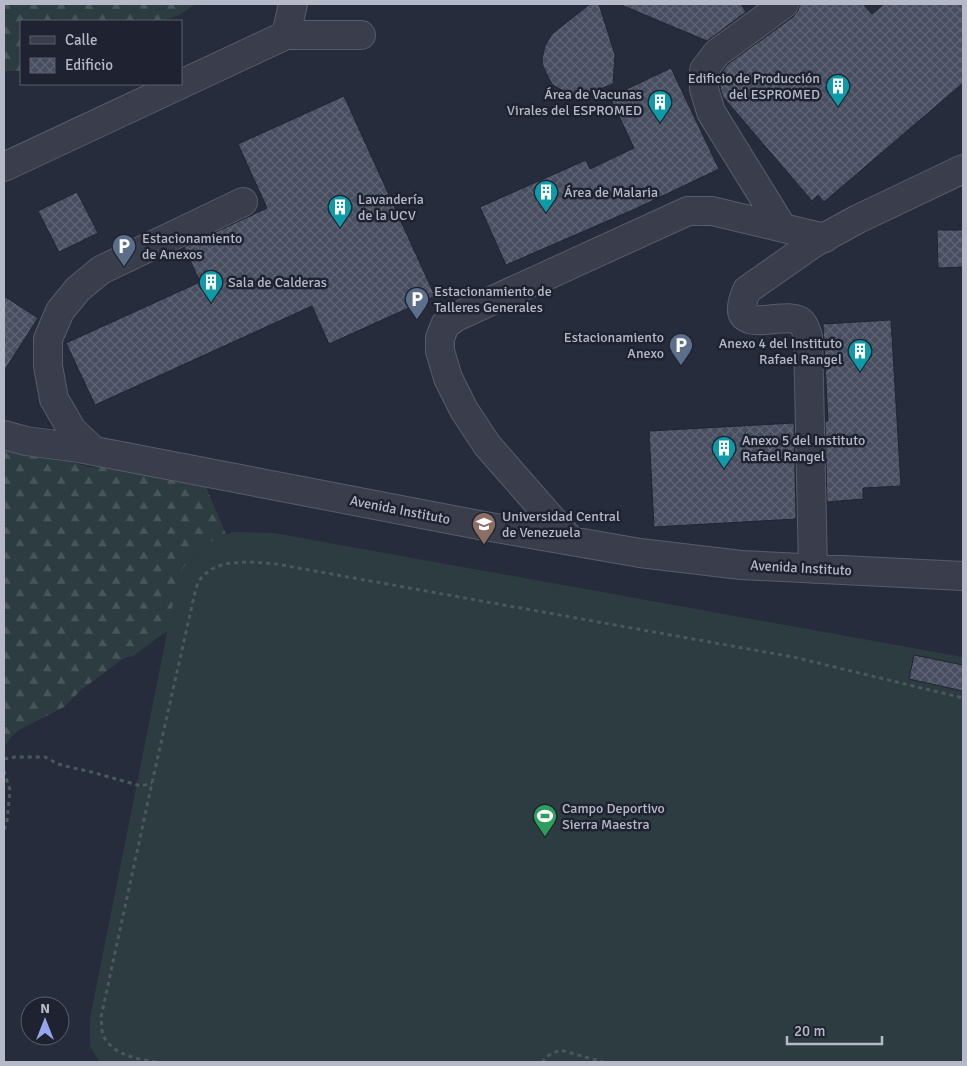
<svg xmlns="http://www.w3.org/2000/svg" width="967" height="1066" viewBox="0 0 967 1066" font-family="Signika,sans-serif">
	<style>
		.forest { fill: url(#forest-firs) }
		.pitch { fill: #2c3c40 }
		.building { fill: url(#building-cross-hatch); stroke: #212533 }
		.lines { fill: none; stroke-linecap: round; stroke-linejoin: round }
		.minor-casing { stroke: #585c6a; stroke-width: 30 }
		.path { stroke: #4a585d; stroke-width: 3; stroke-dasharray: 4 4; stroke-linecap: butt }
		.minor { stroke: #3a3e4c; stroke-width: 28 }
		.labels { text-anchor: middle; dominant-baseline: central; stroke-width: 5; stroke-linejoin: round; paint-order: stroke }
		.poi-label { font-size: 14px; fill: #b6b9c7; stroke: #1f2331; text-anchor: start }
		.street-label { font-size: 14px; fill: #b6b9c7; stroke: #1f2331 }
	</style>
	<defs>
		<pattern id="forest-firs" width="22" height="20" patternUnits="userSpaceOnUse" patternTransform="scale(1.25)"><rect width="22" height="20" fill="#2c3c40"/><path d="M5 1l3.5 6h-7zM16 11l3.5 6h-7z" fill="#48565a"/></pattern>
		<pattern id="building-cross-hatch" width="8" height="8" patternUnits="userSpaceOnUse" patternTransform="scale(1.25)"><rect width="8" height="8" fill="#484e60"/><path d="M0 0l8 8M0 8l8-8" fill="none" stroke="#606575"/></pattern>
	</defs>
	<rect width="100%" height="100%" fill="#262c3b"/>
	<path class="forest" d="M4,4H196L179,15L162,21H21V71H4Z
		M4,444L24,448L89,467H131L193,456L246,582L226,598L163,634L133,656L124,658L81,690L64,707L19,730L10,738L4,747Z"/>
	<path class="pitch" d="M233,532L274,533L963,657V1062H100L90,1047V1018L179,573L201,546Z"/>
	<path class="building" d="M590,4H599L615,55L613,84L586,94L574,95L565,92L553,85L549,79L543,66L542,59L545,46L552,34Z
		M619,4H741L746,12L707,41Z
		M801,4H863L872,14L884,4H963V83L824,202L818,195L812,201L723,97L720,87V75L728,64L793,17L798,11L799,6Z
		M671,68L719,169L635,209L506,265L480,207L586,160L590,169L634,148L610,97Z
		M344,96L435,296L329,344L312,306L95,405L66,343L200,282L184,247L267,208L238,144Z
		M77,192L98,233L59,252L38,211Z
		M937,230H963V267L938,268Z
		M4,296L38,318L4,371Z
		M891,320L901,486L863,488V499L827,502L825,422L828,421L823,324Z
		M794,423L796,519L654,527L649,431Z
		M914,655L963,665V691L909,679Z"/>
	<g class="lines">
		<g class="minor-casing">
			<path id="minor" d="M286,35L293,4
				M4,167L286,35H361
				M782,227L711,112L704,89V70L717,53L784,4
				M4,435L26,441L79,448L479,525L640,553L741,565L963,576
				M94,451L72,430L54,399L48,366V339L60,311L78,289L101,270L243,202
				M571,541L487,445L464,410L448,378L440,351V338L445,325L456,317L688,211H712L825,238
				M813,569L808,336C806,332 805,325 801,322C786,308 724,342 747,290L814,243L858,219L963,169"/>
		</g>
		<path class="path" d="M4,759L15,757H45L58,764L73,768L88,771L141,786L152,783
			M4,771L10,790L7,821L4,830
			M156,1062C137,1059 114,1055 104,1037C101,1032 102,1023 101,1017L152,783L195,592C196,589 197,584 199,581C215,557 252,562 276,564L793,657L963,698
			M542,1062L549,1055L560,1050L603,1062"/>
		<use href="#minor" class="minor"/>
	</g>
	<defs>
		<g id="building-pin" transform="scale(1.25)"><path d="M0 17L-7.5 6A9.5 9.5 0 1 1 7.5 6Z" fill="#0f9aa8" stroke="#1f2331"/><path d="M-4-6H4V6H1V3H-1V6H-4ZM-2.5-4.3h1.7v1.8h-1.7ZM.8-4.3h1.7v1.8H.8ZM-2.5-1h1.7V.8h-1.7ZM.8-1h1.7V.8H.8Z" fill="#fff"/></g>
		<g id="parking-pin" transform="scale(1.25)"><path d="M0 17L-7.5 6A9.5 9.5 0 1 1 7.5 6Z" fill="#5c6f8a" stroke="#1f2331"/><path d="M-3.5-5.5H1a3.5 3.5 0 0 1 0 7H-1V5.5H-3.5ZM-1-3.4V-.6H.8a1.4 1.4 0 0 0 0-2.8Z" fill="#fff"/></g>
		<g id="university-pin" transform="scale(1.25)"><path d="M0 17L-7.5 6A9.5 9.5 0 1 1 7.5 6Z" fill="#8d6e63" stroke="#1f2331"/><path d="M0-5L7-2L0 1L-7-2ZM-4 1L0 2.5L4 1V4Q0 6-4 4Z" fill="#fff"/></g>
		<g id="stadium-pin" transform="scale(1.25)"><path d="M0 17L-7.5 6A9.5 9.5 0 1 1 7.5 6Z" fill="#2e9e5b" stroke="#1f2331"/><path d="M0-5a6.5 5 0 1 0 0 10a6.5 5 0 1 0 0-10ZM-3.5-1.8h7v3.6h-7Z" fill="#fff"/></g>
	</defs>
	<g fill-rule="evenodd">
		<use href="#building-pin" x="838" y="86"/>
		<use href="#building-pin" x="660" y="102"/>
		<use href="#building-pin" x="546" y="192"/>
		<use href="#building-pin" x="340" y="207"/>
		<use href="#parking-pin" x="124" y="246"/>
		<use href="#building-pin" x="211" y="282"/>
		<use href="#parking-pin" x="417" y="299"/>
		<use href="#parking-pin" x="681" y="345"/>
		<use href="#building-pin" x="860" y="351"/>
		<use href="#building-pin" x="724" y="448"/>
		<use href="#university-pin" x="484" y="524"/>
		<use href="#stadium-pin" x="545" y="816"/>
	</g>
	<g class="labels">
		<g class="poi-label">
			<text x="820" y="78" text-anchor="end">Edificio de Producción<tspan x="820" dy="16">del ESPROMED</tspan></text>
			<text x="642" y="94" text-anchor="end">Área de Vacunas<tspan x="642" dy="16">Virales del ESPROMED</tspan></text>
			<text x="564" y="192">Área de Malaria</text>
			<text x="358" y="199">Lavandería<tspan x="358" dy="16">de la UCV</tspan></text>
			<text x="142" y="238">Estacionamiento<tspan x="142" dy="16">de Anexos</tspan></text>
			<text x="228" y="282">Sala de Calderas</text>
			<text x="434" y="291">Estacionamiento de<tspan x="434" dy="16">Talleres Generales</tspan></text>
			<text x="664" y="337" text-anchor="end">Estacionamiento<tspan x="664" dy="16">Anexo</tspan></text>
			<text x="842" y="343" text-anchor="end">Anexo 4 del Instituto<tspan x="842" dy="16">Rafael Rangel</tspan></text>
			<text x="742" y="440">Anexo 5 del Instituto<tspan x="742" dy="16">Rafael Rangel</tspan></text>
			<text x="502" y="516">Universidad Central<tspan x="502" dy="16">de Venezuela</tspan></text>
			<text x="562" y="808">Campo Deportivo<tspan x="562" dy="16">Sierra Maestra</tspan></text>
		</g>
		<g class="street-label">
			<text transform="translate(400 510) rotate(11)">Avenida Instituto</text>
			<text transform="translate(801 568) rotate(3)">Avenida Instituto</text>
		</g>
	</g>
	<rect width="967" height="1066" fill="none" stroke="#b6b9c7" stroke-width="10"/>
	<rect x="20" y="20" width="162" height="65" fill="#1f2331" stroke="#5b5f6d"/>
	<rect x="30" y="36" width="25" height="8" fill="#3a3e4c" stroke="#5b5f6d"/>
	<text x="65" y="45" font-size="15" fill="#b6b9c7">Calle</text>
	<rect x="30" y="58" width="25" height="15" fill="url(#building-cross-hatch)" stroke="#5b5f6d"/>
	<text x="65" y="70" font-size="15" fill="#b6b9c7">Edificio</text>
	<g transform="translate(45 1021)"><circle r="24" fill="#1f2331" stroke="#5b5f6d"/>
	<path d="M0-4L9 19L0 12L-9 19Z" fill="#94a7ee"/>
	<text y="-8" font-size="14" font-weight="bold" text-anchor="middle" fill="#b6b9c7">N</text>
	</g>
	<path d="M787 1036v8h95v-8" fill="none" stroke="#b6b9c7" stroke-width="2.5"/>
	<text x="794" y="1036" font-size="15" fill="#b6b9c7" stroke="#1f2331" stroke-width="4" paint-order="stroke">20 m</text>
</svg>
